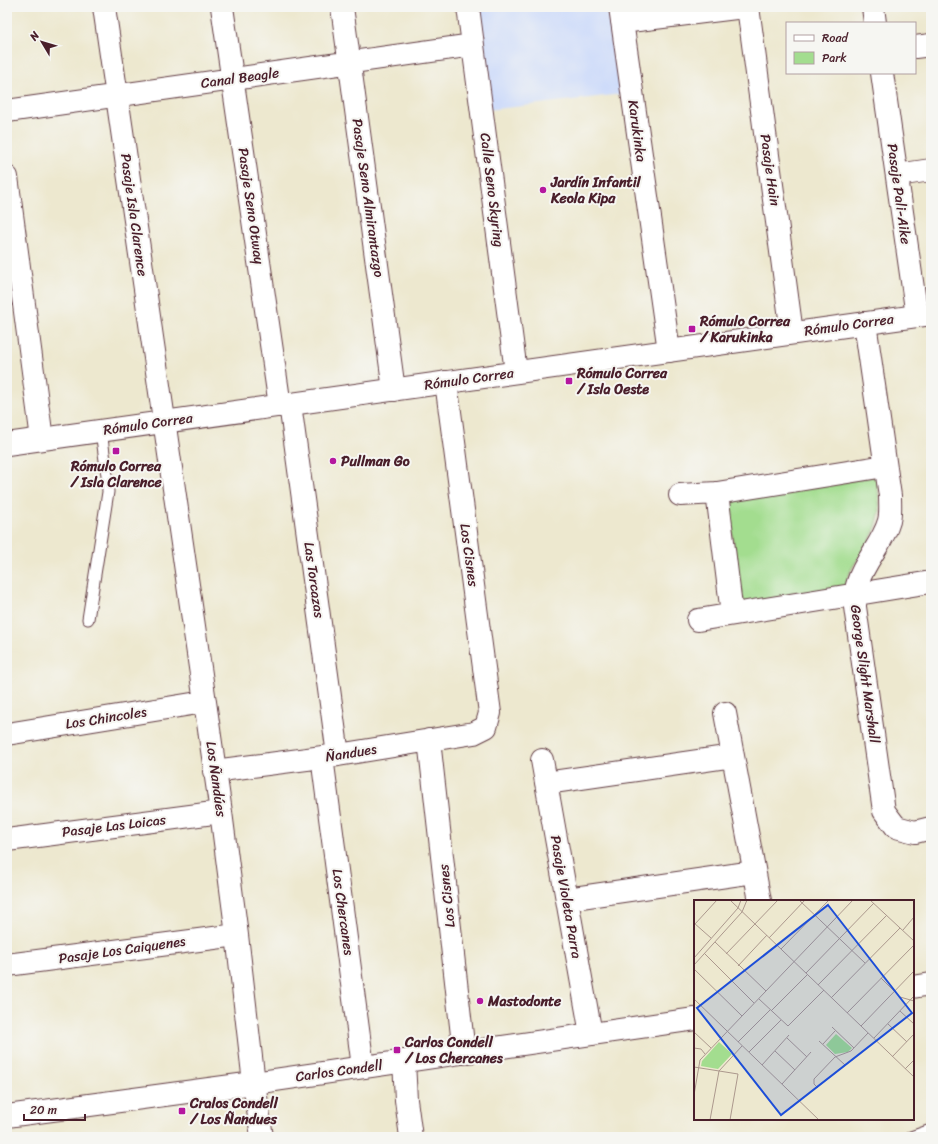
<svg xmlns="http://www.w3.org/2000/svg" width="938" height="1144" viewBox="0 0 938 1144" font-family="Sriracha,sans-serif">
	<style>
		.built { fill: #cedbfa }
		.green { fill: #a3dd8f; stroke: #767e5d }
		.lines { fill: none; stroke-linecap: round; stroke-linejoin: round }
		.service-casing { stroke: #623d44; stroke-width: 13 }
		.minor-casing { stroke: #623d44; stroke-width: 24 }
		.tertiary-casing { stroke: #623d44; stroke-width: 24 }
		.service { stroke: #fff; stroke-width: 11 }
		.minor { stroke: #fff; stroke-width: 22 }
		.tertiary { stroke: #fff; stroke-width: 22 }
		.poi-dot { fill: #b5179e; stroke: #f6f6f2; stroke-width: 1.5 }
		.labels { text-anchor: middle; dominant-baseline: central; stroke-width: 4; stroke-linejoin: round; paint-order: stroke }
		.street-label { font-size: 14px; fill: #4a1f2b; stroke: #f6f6f2 }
		.poi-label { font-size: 14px; font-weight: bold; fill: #4a1f2b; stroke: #f6f6f2; text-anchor: start }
		.inset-road { fill: none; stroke: #ac988d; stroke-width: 1 }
		.view { fill: #1d4ed8; fill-opacity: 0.15; stroke: #1d4ed8; stroke-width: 2 }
		.inset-edge { fill: none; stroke: #4a1f2b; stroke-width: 2 }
	</style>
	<rect width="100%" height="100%" fill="#f6f6f2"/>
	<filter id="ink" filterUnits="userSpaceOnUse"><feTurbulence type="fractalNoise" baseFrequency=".025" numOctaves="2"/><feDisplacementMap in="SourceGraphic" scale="8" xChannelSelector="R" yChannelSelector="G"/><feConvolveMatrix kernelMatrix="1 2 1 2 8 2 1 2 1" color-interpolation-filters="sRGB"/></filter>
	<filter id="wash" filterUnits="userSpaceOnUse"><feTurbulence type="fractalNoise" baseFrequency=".012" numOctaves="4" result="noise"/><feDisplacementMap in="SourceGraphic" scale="16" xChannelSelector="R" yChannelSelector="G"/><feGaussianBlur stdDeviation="0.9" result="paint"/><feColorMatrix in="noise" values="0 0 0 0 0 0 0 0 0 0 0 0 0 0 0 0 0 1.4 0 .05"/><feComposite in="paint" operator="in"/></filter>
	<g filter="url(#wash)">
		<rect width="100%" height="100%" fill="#ede8cf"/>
		<path class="built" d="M474,7H608L622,94L488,110Z"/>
		<path class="green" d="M877,476L880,511L876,527L869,542L852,568L844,587L747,603L741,599L728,503L730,500Z"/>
	</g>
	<g filter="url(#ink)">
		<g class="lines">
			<g class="service-casing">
				<path id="service" d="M88,619L108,492L107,475L101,431
					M911,1137L931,1130"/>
			</g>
			<g class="minor-casing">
				<path id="minor" d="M104,7L221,812L237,935L254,1083L262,1137
					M222,7L280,406
					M342,7L394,390
					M468,7L516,372
					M620,7L669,351
					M748,7L792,333
					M873,7L875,23
					M622,22L744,7
					M915,47L931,45
					M882,73L917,316
					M7,111L473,45
					M897,175L931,170
					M7,177L42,439
					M865,323L890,496C890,504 891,513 889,521C883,543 865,560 858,582C855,590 855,598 855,607L884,811L896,827L915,832L931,828
					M290,404L338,755
					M717,493L732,614
					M680,495L717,493L885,466
					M698,620L931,582
					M725,713L760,901
					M7,734L204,702
					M429,740L464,1053
					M322,757L363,1067
					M542,760L591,1034
					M214,771L338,755L474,733L486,727L490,713L446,382
					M546,783L733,756
					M7,840L221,812
					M567,899L754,872
					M7,965L237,935
					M404,1061L406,1100L411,1137"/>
			</g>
			<g class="tertiary-casing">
				<path id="tertiary" d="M7,444L931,314
					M913,987L931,984
					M7,1116L254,1083L695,1019"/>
			</g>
			<use href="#service" class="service"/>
			<use href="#minor" class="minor"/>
			<use href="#tertiary" class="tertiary"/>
		</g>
	</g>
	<g class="poi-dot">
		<circle cx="543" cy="190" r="4"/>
		<rect x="688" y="325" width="8" height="8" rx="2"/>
		<rect x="565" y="377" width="8" height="8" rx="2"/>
		<rect x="112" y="447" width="8" height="8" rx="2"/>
		<circle cx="333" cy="461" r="4"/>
		<circle cx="480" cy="1001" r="4"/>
		<rect x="393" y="1046" width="8" height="8" rx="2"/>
		<rect x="178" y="1107" width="8" height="8" rx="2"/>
	</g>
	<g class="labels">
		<g class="street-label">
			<text transform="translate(240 78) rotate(-8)">Canal Beagle</text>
			<text transform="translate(637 131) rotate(82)">Karukinka</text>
			<text transform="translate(770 170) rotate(82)">Pasaje Hain</text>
			<text transform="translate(492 190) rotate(83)">Calle Seno Skyring</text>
			<text transform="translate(899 194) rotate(82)">Pasaje Pali-Aike</text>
			<text transform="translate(368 198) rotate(82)">Pasaje Seno Almirantazgo</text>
			<text transform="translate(251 206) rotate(82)">Pasaje Seno Otway</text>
			<text transform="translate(134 215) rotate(82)">Pasaje Isla Clarence</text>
			<text transform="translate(849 325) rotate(-8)">Rómulo Correa</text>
			<text transform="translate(469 379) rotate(-8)">Rómulo Correa</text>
			<text transform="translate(148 424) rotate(-8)">Rómulo Correa</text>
			<text transform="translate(469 555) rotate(82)">Los Cisnes</text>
			<text transform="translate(314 580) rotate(82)">Las Torcazas</text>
			<text transform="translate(865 674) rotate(82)">George Slight Marshall</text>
			<text transform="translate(106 718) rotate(-9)">Los Chincoles</text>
			<text transform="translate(351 753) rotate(-9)">Ñandues</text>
			<text transform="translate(216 779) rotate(82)">Los Ñandúes</text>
			<text transform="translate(114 826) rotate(-7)">Pasaje Las Loicas</text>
			<text transform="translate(447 896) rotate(-96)">Los Cisnes</text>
			<text transform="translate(566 897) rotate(80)">Pasaje Violeta Parra</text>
			<text transform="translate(343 912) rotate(82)">Los Chercanes</text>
			<text transform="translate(122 950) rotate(-8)">Pasaje Los Caiquenes</text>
			<text transform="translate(339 1071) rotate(-8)">Carlos Condell</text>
		</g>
		<g class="poi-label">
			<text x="551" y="182">Jardín Infantil<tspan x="551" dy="16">Keola Kipa</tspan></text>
			<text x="700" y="321">Rómulo Correa<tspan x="700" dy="16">/ Karukinka</tspan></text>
			<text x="577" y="373">Rómulo Correa<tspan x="577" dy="16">/ Isla Oeste</tspan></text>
			<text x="341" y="461">Pullman Go</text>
			<text x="116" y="466" text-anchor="middle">Rómulo Correa<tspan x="116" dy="16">/ Isla Clarence</tspan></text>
			<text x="488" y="1001">Mastodonte</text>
			<text x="405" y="1042">Carlos Condell<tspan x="405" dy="16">/ Los Chercanes</tspan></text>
			<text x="190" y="1103">Cralos Condell<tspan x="190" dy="16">/ Los Ñandues</tspan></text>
		</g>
	</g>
	<g transform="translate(694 900)">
		<rect width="220" height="220" fill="#ede8cf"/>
		<path d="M142,134L158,148L154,152L141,154L132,145ZM25,142L38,154L24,169L7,166L8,161Z" fill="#a3dd8f"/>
		<path class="inset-road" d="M36,0L220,177M105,0L171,63M176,0L220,41M0,23L17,38M1,24L23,0M209,30L220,17M75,38L111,0M21,42L72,91M87,49L135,0M10,53L60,103M32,54L84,0M0,58L44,8L47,0M0,65L48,12L53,0M44,66L73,35M0,69L48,116M112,73L180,3M187,78L206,97L220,101M124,85L193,15M137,98L206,28M0,99L125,220M65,99L94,126L130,90M77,111L113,75M206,111L220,124M153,113L220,45M194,124L213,142M167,126L220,71M138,127L160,148M0,132L17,148M93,138L113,157M180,138L220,96M125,141L151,165M44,142L76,110M129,144L141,131M0,148L7,149L11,154M81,151L101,170M55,152L87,120M198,157L220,134M68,165L95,135M0,167L44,174L36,220M211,169L220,160M88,184L117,152M124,188L120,184V179L141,157L157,151L174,133M0,195L6,160L159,0M16,220L25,171L48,146"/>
		<path class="view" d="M134,5L218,113L87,215L3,108Z"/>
		<rect width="220" height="220" class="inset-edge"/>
	</g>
	<rect width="938" height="1144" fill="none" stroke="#f6f6f2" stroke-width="24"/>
	<rect x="786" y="22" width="130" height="52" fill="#f6f6f2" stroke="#b1a0a2"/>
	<rect x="794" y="35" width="20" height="6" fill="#ffffff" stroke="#b1a0a2"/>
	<text x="822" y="42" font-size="12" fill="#4a1f2b">Road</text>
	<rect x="794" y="52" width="20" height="12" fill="#a3dd8f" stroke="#b1a0a2"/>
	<text x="822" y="62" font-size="12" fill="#4a1f2b">Park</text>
	<g transform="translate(42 42) rotate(308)" stroke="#f6f6f2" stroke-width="3" paint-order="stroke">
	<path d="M0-3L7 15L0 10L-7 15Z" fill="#4a1f2b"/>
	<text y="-6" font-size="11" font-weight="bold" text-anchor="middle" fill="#4a1f2b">N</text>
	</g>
	<path d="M24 1114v6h61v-6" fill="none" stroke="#4a1f2b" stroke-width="2"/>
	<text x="30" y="1114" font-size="12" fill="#4a1f2b" stroke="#f6f6f2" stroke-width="3" paint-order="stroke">20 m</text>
</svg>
